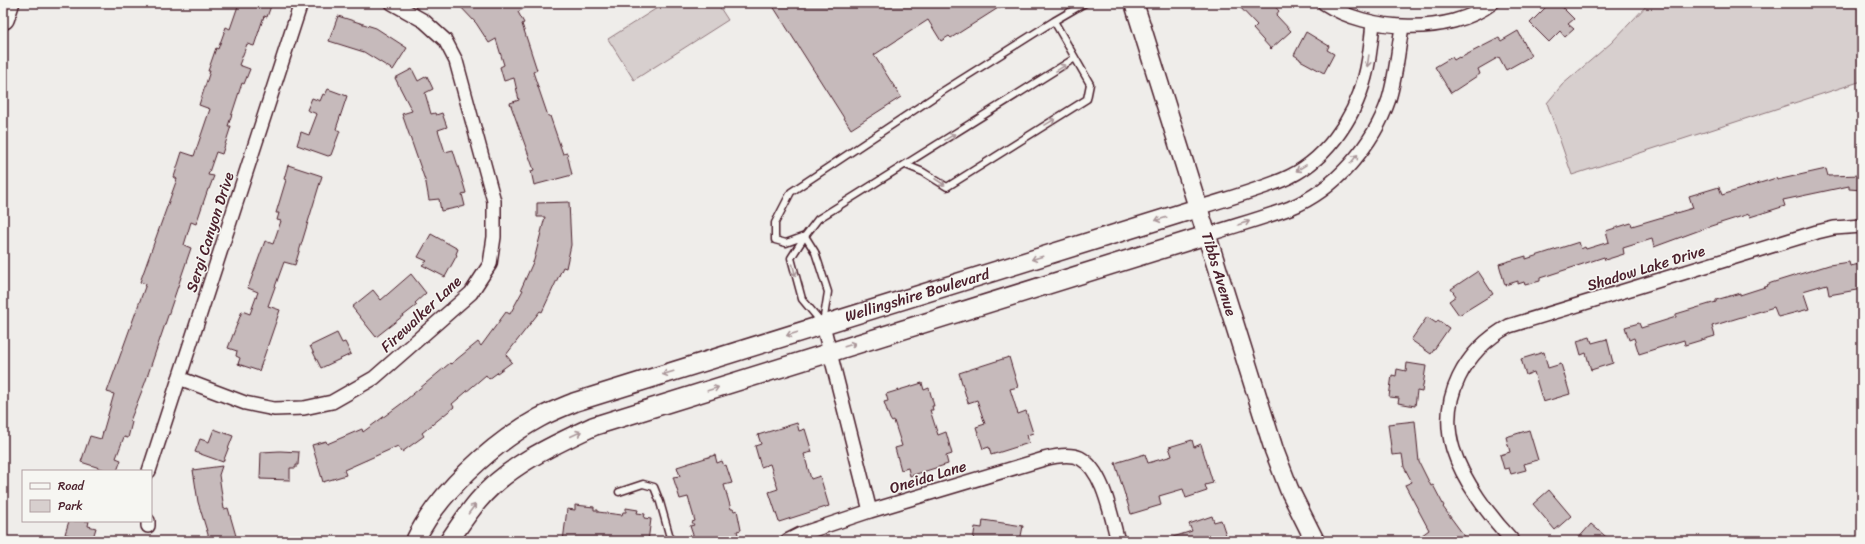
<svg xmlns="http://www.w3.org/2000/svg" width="1865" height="544" viewBox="0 0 1865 544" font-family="Sriracha,sans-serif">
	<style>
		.green { fill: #d7cfce; stroke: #90777c }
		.building { fill: #c6babb; stroke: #4a1f2b }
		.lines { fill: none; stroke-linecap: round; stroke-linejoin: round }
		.lane-casing { stroke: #4a1f2b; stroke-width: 9 }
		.street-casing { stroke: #4a1f2b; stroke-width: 16 }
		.secondary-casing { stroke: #4a1f2b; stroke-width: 21 }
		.highway-casing { stroke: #4a1f2b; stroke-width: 25 }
		.lane { stroke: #f6f6f2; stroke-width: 6 }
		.street { stroke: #f6f6f2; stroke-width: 13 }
		.secondary { stroke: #f6f6f2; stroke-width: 18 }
		.highway { stroke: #f6f6f2; stroke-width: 22 }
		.oneway { stroke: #a99598 }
		.labels { text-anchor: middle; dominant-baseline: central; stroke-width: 3; stroke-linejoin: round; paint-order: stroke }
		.street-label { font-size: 15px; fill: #4a1f2b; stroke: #f6f6f2 }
	</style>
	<rect width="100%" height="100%" fill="#efedea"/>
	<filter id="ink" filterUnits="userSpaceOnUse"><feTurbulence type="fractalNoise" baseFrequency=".025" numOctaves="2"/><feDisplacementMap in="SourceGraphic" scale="8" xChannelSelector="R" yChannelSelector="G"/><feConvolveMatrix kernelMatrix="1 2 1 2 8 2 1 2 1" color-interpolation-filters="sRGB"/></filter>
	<g filter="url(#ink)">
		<path class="green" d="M665,3H717L728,20L634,80L608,39Z
			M1649,3H1862V81L1572,175L1547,103L1562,85L1611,43Z"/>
		<path class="building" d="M239,3H272L267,17L264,16L254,46L247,44L239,65L250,69L244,84L242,83L228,126H231L222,154L216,152L208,175L214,176L209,189H208L196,224L191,222L184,245L191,248L145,383L130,421L132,422L128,438L124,437L116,458L121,460L117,471H109L81,462L90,436L101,439L114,394L107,392L146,284L140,282L177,179L174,177L182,152L194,156L210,109L199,105L210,71H208L216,48L218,49L226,27L230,29Z
			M457,3H532L518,12L524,23L522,24L537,70L533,72L548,116H550L563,154L567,153L572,175L534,185L531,171L534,170L510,103L519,100L514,78L504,81L500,67L504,65L496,39L489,43L476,23Z
			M771,3H1006L951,38L949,36L941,41L928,20L874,55L901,97L851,129Z
			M1236,3H1272L1279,11L1276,15L1291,31L1271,49L1253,29L1257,25Z
			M1550,3H1558L1574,19L1568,24L1574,29L1565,37L1560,31L1549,42L1530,23Z
			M338,16L376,28L407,48L393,70L364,52L329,41Z
			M1518,31L1531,56L1506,70L1499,57L1478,69L1480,74L1451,93L1435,67L1452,57L1454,60L1459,57L1460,58L1499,38L1501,41Z
			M1306,32L1329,46L1327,50L1334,54L1324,73L1300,60V59L1294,55Z
			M412,69L418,81L427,76L433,89L425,93L431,114L435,113L436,115L442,113L447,127L438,130L445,152L453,150L464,186L466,193L462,194L465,206L441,211L439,199L429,200L426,183L402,114L412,111L395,78Z
			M328,89L347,96L336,129L340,131L331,155L328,156L297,145L301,132L309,135L317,114L307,110L312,98L320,101L323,94L325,95Z
			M288,165L322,176L295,265L284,262L268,306L280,310L259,371L238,364L240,358L236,356L237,351L228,348L242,311L250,314L258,292L248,288L265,241L273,244L281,221L277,220L279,213H276L286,180L284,179Z
			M1826,169L1828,176L1862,175V190L1849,189V186L1783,200L1785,206L1750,217L1749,214L1711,226L1654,247L1652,239L1623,248L1624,254L1605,260L1604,257L1574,267L1540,278V281L1525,285L1524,282L1518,284V281L1505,285L1499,264L1526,256V259L1579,242L1581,249L1585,247L1586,249L1609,242L1606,231L1631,223L1632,226L1693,208L1689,196L1719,187L1722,195L1776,178L1777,180Z
			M569,202L571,245L566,268L563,267L542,312L540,311L506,355L512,362L489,379L486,375L452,404L454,407L422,433L424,436L402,452L398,446L344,470L346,475L323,482L312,445L326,441L327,444L362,429L363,432L401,404L450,363L451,364L478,342L481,346L506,312L510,314L523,290L521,289L534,260L545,217H537V203Z
			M431,234L458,249L456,254L457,255L445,277L422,265L427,261L418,257Z
			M1849,262L1850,266L1860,264L1862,289L1829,295L1827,284L1803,291L1809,309L1778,317L1774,307L1712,326L1715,336L1685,345L1684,340L1639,354L1634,338L1629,340L1625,327L1639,323L1641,328L1676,317V314L1716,302V300L1740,293V295L1768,286L1767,285L1771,283L1829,265Z
			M1478,271L1493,294L1459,315L1449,301L1456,296L1451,289Z
			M411,274L426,293L415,303L417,305L376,337L352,307L373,290L381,300Z
			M1427,317L1436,323L1438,320L1449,328L1431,354L1411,340Z
			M337,333L342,343L345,342L351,354L321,368L310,346Z
			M1590,337L1592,343L1607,339L1613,363L1591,370L1586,353L1581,355L1577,341Z
			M1544,352L1548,368L1561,364L1570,394L1543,402L1534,372L1526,375L1521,359Z
			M1009,357L1018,387L1010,389L1018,414L1026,411L1033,433L1027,435L1029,443L991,455L989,447L983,449L976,427L985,424L977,400L968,403L959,373Z
			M1407,363L1426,366L1422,392L1417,391L1415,406L1398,403L1399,398L1389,397L1392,375L1396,376L1397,369L1406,371Z
			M922,383L924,390L929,388L934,406H932L933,410H930L938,435L946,432L952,454L946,456L948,464L910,476L908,468L901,470L895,448L902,446L894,421L892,422L890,419L884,402L888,401L886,394Z
			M1415,421L1419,462L1431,486L1433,485L1444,506L1443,507L1468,541H1414L1429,530L1405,485L1412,482L1404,467L1402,454L1392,455L1388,424Z
			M797,423L799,431L805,429L812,452L804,454L811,479L820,476L829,506L779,522L769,492L778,489L770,464L761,467L755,446L761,444L758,435Z
			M214,429L233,436L223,462L195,452L200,439L209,442Z
			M1529,430L1538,460L1524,464L1526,470L1511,474L1509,468L1504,469L1500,455L1510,452L1506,437Z
			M1192,440L1194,447L1201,444L1213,483L1205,485L1207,491L1186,498L1183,489L1159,496L1161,505L1131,514L1115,463L1145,454L1148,463L1172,456L1169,447Z
			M280,451L299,452L298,465H296V468H290V480L260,479L261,452Z
			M715,455L717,463L722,461L724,466L726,465L732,483L724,485L731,509H733L734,511L737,510L741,530L737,531L739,538L729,541H695L690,526L694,525L692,522L695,521L688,497L680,499L673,477L680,476L677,467Z
			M222,466L219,475L224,509L228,508L236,536L220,541H210L198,502L193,470Z
			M1549,490L1571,516L1555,530L1533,504Z
			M575,505L594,507V510H598V512L622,515L623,512H626V508L638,510L637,513L645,514L644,518L651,519L648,541H563L567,509L575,510Z
			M1212,516L1214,522L1221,520L1228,541H1170V538L1192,531L1189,524Z
			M983,520L1023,526L1020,541H973L975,527L982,528Z
			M69,521H89L88,526L96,528L92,541H85L65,534Z
			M1591,524L1611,541H1576Z"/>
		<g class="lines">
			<g class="lane-casing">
				<path id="lane" d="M906,165L923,172L947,187L1087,99L1090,84L1054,21
					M805,236L786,243L775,240V223L791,192L943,91L1054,21L1085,3
					M805,236L815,252L828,292L823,323
					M822,323L802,299L791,258L805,236L818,219L1075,58
					M619,492L643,484L654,487L660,502L671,541"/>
			</g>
			<g class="street-casing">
				<path id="street" d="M1324,3C1368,32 1449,36 1492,3
					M1198,208C1226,199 1255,191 1282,180C1324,163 1354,120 1365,77C1370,59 1371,41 1373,23
					M1207,235C1234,226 1263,218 1290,208C1335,190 1374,144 1389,99C1396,76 1398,51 1402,27
					M823,325L870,511
					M179,378L245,403L274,409L304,408L332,402L374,378L471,293L490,264L494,237V201L456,61L445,40L424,21L392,3
					M149,471L301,3
					M148,521V526
					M787,541L801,534L870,511L1044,459C1055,456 1069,453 1080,458C1104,471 1111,517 1118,541
					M1513,541C1490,517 1463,481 1453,449C1438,398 1465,350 1509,326L1817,232L1834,228L1862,226"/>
			</g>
			<g class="secondary-casing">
				<path id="secondary" d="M1134,3L1274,450L1289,489L1315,541
					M415,541C437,494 493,443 539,418C550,412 563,407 575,402L1198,208
					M449,541C458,528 467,514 478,501C507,466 553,445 594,426L1207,235"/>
			</g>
			<g class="highway-casing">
				<path id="highway" d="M3,18L8,3"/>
			</g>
			<use href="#lane" class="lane"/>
			<use href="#street" class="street"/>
			<use href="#secondary" class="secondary"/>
			<use href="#highway" class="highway"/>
		</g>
		<defs><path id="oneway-shaft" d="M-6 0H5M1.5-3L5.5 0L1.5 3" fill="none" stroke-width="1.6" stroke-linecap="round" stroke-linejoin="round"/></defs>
		<g class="oneway">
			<use href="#oneway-shaft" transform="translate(1368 61) rotate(98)"/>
			<use href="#oneway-shaft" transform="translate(1061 68) rotate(-32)"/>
			<use href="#oneway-shaft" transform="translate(1050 122) rotate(-32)"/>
			<use href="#oneway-shaft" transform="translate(950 137) rotate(-32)"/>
			<use href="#oneway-shaft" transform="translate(1354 159) rotate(-51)"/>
			<use href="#oneway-shaft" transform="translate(1301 168) rotate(148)"/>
			<use href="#oneway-shaft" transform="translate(940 182) rotate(33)"/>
			<use href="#oneway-shaft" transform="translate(1161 219) rotate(163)"/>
			<use href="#oneway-shaft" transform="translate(1244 223) rotate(-18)"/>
			<use href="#oneway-shaft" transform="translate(1037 258) rotate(163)"/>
			<use href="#oneway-shaft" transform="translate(794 270) rotate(76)"/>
			<use href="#oneway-shaft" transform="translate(792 334) rotate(163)"/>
			<use href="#oneway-shaft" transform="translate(850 345) rotate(-17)"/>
			<use href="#oneway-shaft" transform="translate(668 373) rotate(163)"/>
			<use href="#oneway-shaft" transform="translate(713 389) rotate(-18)"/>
			<use href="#oneway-shaft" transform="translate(576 434) rotate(-25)"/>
			<use href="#oneway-shaft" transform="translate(472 509) rotate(-53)"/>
		</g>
	</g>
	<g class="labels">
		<g class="street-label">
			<text transform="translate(210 232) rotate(-72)">Sergi Canyon Drive</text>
			<text transform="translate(1646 268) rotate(-17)">Shadow Lake Drive</text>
			<text transform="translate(1219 274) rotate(73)">Tibbs Avenue</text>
			<text transform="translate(917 295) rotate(-17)">Wellingshire Boulevard</text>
			<text transform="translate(421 314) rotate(-43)">Firewalker Lane</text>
			<text transform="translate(928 477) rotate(-17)">Oneida Lane</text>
		</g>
	</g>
	<rect width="1865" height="544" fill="none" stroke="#f6f6f2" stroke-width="16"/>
	<rect x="8" y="8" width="1849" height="528" fill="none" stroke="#4a1f2b" stroke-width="1.5" filter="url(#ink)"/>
	<rect x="22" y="470" width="130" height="52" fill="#f6f6f2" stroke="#b1a0a2"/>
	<rect x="30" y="483" width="20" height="6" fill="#f6f6f2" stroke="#b1a0a2"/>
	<text x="58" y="490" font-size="12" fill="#4a1f2b">Road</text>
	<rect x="30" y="500" width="20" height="12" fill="#d7cfce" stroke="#b1a0a2"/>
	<text x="58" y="510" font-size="12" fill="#4a1f2b">Park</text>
</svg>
